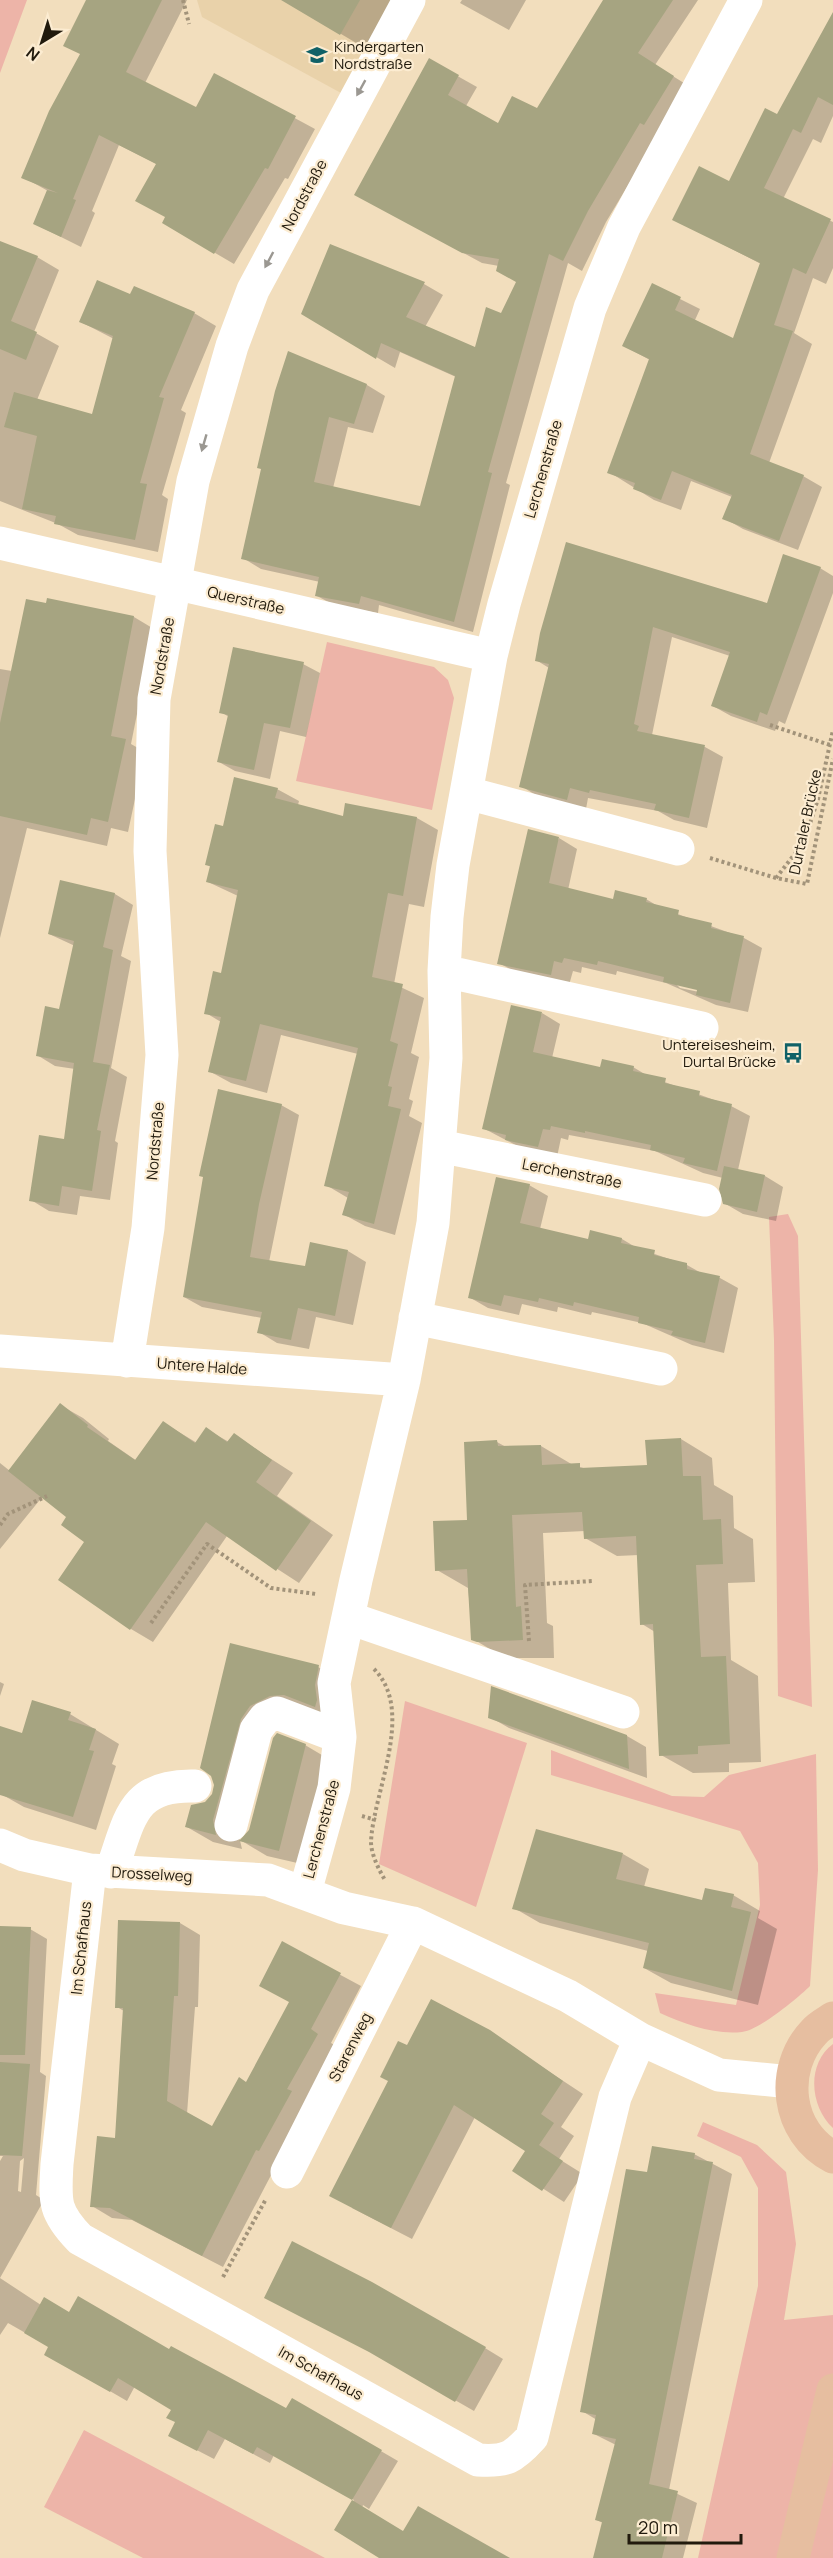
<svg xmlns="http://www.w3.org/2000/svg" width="833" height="2558" viewBox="0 0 833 2558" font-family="Manrope,sans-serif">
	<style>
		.built { fill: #e9d2aa }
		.green { fill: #edb4a8 }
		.shadow { fill: #0003; fill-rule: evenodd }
		.building { fill: #a6a481 }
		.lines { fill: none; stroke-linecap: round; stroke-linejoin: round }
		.path { stroke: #a2937a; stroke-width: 4; stroke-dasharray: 3 3; stroke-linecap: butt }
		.minor { stroke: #fff; stroke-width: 33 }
		.major { stroke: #e6bea0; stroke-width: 33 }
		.oneway { fill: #9b9892 }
		.labels { text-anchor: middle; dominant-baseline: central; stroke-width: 4.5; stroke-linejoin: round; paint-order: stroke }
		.poi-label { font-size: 15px; fill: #211a0d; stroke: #fcecd1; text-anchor: start }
		.street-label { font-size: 15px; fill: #211a0d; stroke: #fcecd1 }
	</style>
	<rect width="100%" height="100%" fill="#f2debd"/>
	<path class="built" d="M197,0H393L341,93L202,17Z"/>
	<path class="green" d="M0,0H27L0,73Z
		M327,642L434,667L448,680L454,698L432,810L296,781Z
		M788,1214L798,1236L812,1707L778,1696L774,1340L769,1217Z
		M405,1701L527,1743L476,1907L379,1864Z
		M551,1750L672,1796L704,1797L729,1775L816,1754L818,1870L810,1986C798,1998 758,2031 742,2032C714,2035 685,2024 660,2013L655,1993L736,2005L760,1905L758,1863L740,1831L551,1775Z
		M833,2044V2128C810,2107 806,2064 833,2044Z
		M703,2122L757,2145L786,2172L796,2244L784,2320L833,2315V2558H698L758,2286V2188L741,2157L697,2136Z
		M84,2430L325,2558H143L44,2507Z"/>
	<path class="shadow" d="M108,0H187L145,83L197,109L215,75L315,129L288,179L285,178L234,264L164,223L173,220L157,164L119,145L92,211L95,213L81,247L35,224L48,191L23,177Z
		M284,0H403L373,53Z
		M462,0H526L509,30L460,3Z
		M605,0H698L655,65L692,88L660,132L606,222L582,271L568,263L506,483L510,485L473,632L379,605L378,613L336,606L317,596L320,582L261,569L243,558L289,353L367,385L385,396L373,433L348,427L333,488L421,508L456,377L400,352L395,368L303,314L331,246L424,284L443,295L425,327L476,349L502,315L518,282L499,266L482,263L375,205L429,60L477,87L466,106L498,125L538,110Z
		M833,27V116L821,143L813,139L783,199L833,222V268L826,284L813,278L794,333L812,344L769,463L803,476L822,487L798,550L743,529L724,518L732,497L691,481L681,510L654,500L609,472L650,360L624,346L652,285L700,309L695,320L734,340L761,264L674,219L729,183L778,116Z
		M0,242L37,257L59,270L34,332L59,346L37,400L93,415L114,339L81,322L131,296L194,313L216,326L181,410L186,413L162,495L168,499L158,552L78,535L58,524L0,501Z
		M820,568L833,576V593L785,724L779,721L775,731L731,716L713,706L730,656L672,637L652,735L705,747L723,757L707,828L674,820L658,811L588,798L586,809L539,797L521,786L549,668L536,660L541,633L768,605Z
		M48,600L134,617L154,629L131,744L145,752L128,832L111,828L107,846L27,828L0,938V669L12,671Z
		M303,664L320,673L306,737L280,731L270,779L235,771L219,762L229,717L221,712Z
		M277,789L299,801L298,805L344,818H417L438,830L424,907L409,904L394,984L424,998L411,1053L419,1057L409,1099L413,1101L409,1116L422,1123L395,1235L365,1226L343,1214L348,1198L326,1185L358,1054L281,1035L267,1093L231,1083L209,1071L221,1022L206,1013L222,975L238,896L208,882L211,867L207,865L224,828Z
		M559,838L577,849L568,890L614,901L646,899L661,908L744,938L762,948L748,1012L716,1005L666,983L617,971L616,975L582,967L581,973L573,971L569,985L517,973L499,963ZM676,984L705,990L704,993L680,988Z
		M61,882L115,894L133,905L121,956L131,961L111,1068L127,1077L115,1141L118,1143L110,1200L80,1196L77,1215L49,1211L31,1200L65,1141L75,1069L55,1066L37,1055L60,1011L75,946L49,934Z
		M542,1013L560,1024L552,1058L601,1069L633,1067L648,1076L731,1106L750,1116L738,1170L765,1176L783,1187L776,1221L743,1214L724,1203L723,1178L703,1173L655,1151L569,1135L568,1140L561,1138L557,1157L525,1150L483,1128Z
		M281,1105L299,1115L269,1262L307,1268L348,1251L366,1262L353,1325L316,1317L309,1349L277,1343L259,1332L262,1318L202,1307L184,1297Z
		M529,1185L548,1196L540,1229L589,1241L591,1232L622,1239L637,1248L687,1265L703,1274L720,1278L738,1288L724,1353L692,1345L642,1323L592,1312L591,1315L558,1307L557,1312L522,1304L519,1315L488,1308L469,1297Z
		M60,1405L83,1418L109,1439L108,1441L137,1461L164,1423L197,1443L206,1429L229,1442L234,1435L293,1473L277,1496L333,1535L299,1583L227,1536L153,1642L131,1629L87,1542L68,1516L43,1496L0,1549V1463L10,1471Z
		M681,1439L712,1458L714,1485L733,1496L734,1528L753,1539L755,1582L728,1583L731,1660L758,1676L761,1762L729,1763V1772L693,1773L661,1755L655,1632L642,1624L639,1555L617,1556L585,1538V1531L543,1533L547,1623L553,1626L554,1658H505L473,1639L468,1588L437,1570L469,1521L497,1442L506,1447L541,1446L573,1465L587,1469L648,1466Z
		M232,1645L318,1667L345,1682L341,1721L298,1710L264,1741L239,1836L242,1849L213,1842L187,1827L213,1795Z
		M0,1682L4,1684L0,1696Z
		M70,1714L119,1744L112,1764L116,1766L96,1830L24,1807L1,1794L0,1727L22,1735Z
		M490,1717L627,1736L646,1747L647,1778L509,1728Z
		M305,1745L332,1761L306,1865L267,1856L242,1841Z
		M623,1854L649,1869L644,1887L703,1902L733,1895L760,1911L758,1918L777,1929L758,2005L671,1983L644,1968L648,1951L540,1923L514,1908Z
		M180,1923L200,1935L198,2007H195L187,2114L213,2128L246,2084L291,2002L283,1944L361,1986L331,2043L338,2047L223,2267L132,2220L112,2218L92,2206L116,2139L124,2011L117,2007Z
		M0,1928L30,1929L47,1939L40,2072L46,2076L36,2195L44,2200L0,2278L41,2305L170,2351L287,2410L293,2400L398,2461L369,2509L363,2505L362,2508L404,2533L492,2558H382L336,2530L354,2500L274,2455L270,2463L225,2439L214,2459L187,2445L173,2409L135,2386L127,2401L46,2354L50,2347L8,2323L0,2335V2161L3,2156H0ZM24,2158L21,2192L18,2191L20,2161Z
		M489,2032L583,2094L561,2127L574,2136L559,2159L583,2174L564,2202L514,2170L527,2151L475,2117L412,2239L352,2208L407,2047Z
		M694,2154L732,2174L669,2490L697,2503L683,2558H594L603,2523L597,2520L616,2445L594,2434L597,2420L582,2411L648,2174Z
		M485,2348L503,2359L474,2411L387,2361Z"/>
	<path class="building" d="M86,0H162L126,72L196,107L214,73L296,116L268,169L265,168L214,254L162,223L165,217L135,201L156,164L99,135L73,199L76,200L61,237L33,224L47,190L58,193L21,178L49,111L80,54L63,46Z
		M281,0H360L340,35Z
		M603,0H673L638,53L674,76L644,125L640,123L588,211L563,261L549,254L488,472L492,473L454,622L361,596L359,604L315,596L319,577L241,559L261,469L257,468L275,391L288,351L367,384L354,424L329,417L314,482L420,506L455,376L381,343L376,359L301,314L330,244L425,282L406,317L475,347L486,307L501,313L516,282L496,271L499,259L462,253L354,195L429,58L459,75L448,95L498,123L512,96L537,108Z
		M833,12V105L818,97L801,133L793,129L764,188L831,219L806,274L793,268L774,325L793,331L750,454L804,475L779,541L722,519L732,495L672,471L661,500L633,489L635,483L607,473L649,359L622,346L652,283L681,297L675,310L733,338L760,263L672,220L699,166L729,181L765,108L777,114Z
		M0,241L38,256L11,321L37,332L26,360L0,349Z
		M97,280L130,294L134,286L195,312L159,397L164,398L140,483L147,484L135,540L54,524L56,516L22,509L37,436L4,427L14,392L92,414L113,336L79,322Z
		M566,542L767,603L783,554L821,567L767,715L760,712L757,722L711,706L730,652L653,627L634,724L639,726L637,731L705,745L689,818L654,810L656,804L590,790L589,793L570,788L567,800L519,787L549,664L535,661L540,633Z
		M47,598L134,616L111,736L126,739L108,822L91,818L87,835L0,816V723L26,599L46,603Z
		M233,647L304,662L290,728L264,723L254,770L217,762L228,715L219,713Z
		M234,777L278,788L275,798L343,816L345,803L417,817L403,896L388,893L372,977L403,984L390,1041L398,1044L388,1086L392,1087L388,1106L401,1109L374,1224L342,1215L349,1192L324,1186L358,1048L260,1024L246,1081L208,1072L221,1017L204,1014L213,971L221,973L238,890L206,882L210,866L205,865L215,824L223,826Z
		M528,829L559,837L549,883L613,899L615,890L647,898L646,902L679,910L678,915L712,923L711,928L744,936L730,1003L696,995L697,990L663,982L664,977L598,961L597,965L564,958L562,963L554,961L551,975L497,964Z
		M60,880L115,893L103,947L113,950L93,1062L110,1065L97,1130L101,1131L92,1191L62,1186L59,1206L29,1201L39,1135L64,1139L74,1063L36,1056L45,1006L59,1009L74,941L48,934Z
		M511,1005L542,1012L533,1052L600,1067L602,1059L634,1066L633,1071L666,1078L665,1083L700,1091L699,1096L732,1104L717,1171L683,1163L685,1158L650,1150L651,1145L585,1131V1133L551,1126L550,1130L543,1129L538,1147L505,1140L506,1135L482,1129Z
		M218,1089L282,1104L259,1204L250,1257L305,1266L310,1242L348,1250L335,1316L298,1308L291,1340L257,1333L262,1312L183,1297L203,1177L199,1176Z
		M724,1166L765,1175L757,1212L723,1204L719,1189Z
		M496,1177L530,1184L520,1223L588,1239L590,1230L622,1238L621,1243L655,1250L654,1255L687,1263V1269L720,1276L705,1343L671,1335L673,1331L638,1323L639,1317L574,1302L573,1306L539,1298L538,1302L504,1295L501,1306L468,1298Z
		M60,1403L88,1425L87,1427L135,1460L163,1421L195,1443L206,1427L227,1442L234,1433L272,1460L256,1482L311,1521L276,1571L206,1522L130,1630L58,1580L84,1542L61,1525L66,1517L8,1471Z
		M681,1438L683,1476H701L703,1520L721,1519L723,1564L696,1565L701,1657L726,1656L730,1744L698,1746V1754L659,1756L653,1624L640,1625L636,1536L584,1539L582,1512L512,1515L516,1607L521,1606L523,1640L477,1642L471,1640L467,1569L435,1571L433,1521L467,1520L464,1442L497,1440L498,1446L541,1445L542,1465L580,1463V1468L647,1465L645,1440Z
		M230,1643L319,1665L315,1685L317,1700L315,1707L284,1695L270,1696L250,1706L241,1719L213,1820L216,1835L185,1827L191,1805L205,1802L212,1794L214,1785L211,1776L200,1768Z
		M491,1686L627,1735L629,1769L488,1718Z
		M32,1700L71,1712L68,1720L96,1729L89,1750L94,1751L73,1817L0,1795V1726L22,1733Z
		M277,1733L306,1744L279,1851L239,1841L249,1830L273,1738Z
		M536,1829L623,1853L616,1879L702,1900L705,1888L734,1894L731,1907L751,1912L732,1991L643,1968L649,1943L512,1909Z
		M118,1920L180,1922L178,1996H174L167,2101L212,2126L239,2077L246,2082L289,2002L259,1986L282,1941L341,1973L311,2029L318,2034L287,2089L292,2091L259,2151L256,2150L202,2256L110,2208L90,2207L97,2136L115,2138L123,2008H115Z
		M0,1926L31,1927L25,2055H0Z
		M431,1999L490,2030L563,2081L541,2114L554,2123L539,2145L563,2161L542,2191L512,2171L525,2151L454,2105L391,2228L329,2196L388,2081L380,2077L398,2041L407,2045Z
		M0,2062L30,2064L22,2156L0,2155Z
		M652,2146L695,2153L694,2159L713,2162L649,2484L678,2491L662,2558H593L602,2522L595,2520L616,2439L592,2434L596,2415L580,2412L626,2169L647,2172Z
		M292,2241L372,2282L486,2347L455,2402L369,2352L264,2298Z
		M78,2296L169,2349L171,2346L286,2408L292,2398L382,2450L352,2500L257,2447L253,2454L208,2430L197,2451L168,2436L175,2422L166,2418L171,2410L118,2378L110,2392L44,2355L48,2347L24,2333L44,2297L69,2312Z
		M352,2500L403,2531L418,2506L510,2558H379L334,2530Z"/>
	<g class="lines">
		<path class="path" d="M183,0L189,24
			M770,725L830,745
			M710,858L776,878L807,884L833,759
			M776,878L804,842L818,799L833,730
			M0,1525L8,1514L47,1496
			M151,1623L207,1544L271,1588L316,1594
			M529,1641L525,1585L593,1581
			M374,1669C416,1711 373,1792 371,1842C371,1854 379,1870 385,1880
			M362,1816L376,1820
			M223,2277L266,2199"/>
		<path class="minor" d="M0,543L491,656
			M467,793L678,849
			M444,971L702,1028
			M439,1146L705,1200
			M415,1318L661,1369
			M0,1351L404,1380
			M127,1361L148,1228L162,1055L150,851L154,699L193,481L232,346L253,290L409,0
			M349,1618L623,1712
			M231,1825L256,1730L265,1718L277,1713L340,1737
			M0,1845L24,1855L90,1870L268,1880L344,1908L413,1923L568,1996L640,2039L719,2075L791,2082
			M90,1870L57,2164C55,2201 53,2211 80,2239L478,2460C506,2462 513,2458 532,2437L615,2097L640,2039
			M111,1872C130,1821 130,1784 195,1786
			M305,1892L334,1788L340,1737L334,1683L356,1580L404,1380L433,1223L446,1058L444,971L447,917L453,865L491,656L504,604L590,308L624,227L746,0
			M287,2172L413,1923"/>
		<path class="major" d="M833,2018C827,2022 819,2026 814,2032C779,2069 786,2133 833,2157
			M793,2558L833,2390"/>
	</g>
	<defs><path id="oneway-solid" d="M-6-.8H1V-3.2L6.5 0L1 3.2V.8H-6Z" transform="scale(1.5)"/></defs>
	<g class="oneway">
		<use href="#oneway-solid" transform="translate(361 88) rotate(119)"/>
		<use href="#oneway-solid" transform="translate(269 260) rotate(118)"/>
		<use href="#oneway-solid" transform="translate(204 443) rotate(106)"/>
	</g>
	<defs>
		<g id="school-bare" transform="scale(1.62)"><path d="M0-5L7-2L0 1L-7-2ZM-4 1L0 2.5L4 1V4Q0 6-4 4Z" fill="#106167" stroke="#fcecd1" stroke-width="2.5" paint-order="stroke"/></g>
		<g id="bus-bare" transform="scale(1.62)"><path d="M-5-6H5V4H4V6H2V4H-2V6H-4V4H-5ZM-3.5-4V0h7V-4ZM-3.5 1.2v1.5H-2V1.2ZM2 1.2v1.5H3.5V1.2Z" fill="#106167" stroke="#fcecd1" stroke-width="2.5" paint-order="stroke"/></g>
	</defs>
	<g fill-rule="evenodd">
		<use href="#school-bare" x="317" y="55"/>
		<use href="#bus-bare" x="793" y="1053"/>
	</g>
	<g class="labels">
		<g class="poi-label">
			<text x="334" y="46">Kindergarten<tspan x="334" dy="17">Nordstraße</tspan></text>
			<text x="776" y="1044" text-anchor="end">Untereisesheim,<tspan x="776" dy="17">Durtal Brücke</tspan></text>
		</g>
		<g class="street-label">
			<text transform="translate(304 195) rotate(-62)">Nordstraße</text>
			<text transform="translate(543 469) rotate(-74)">Lerchenstraße</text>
			<text transform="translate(246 600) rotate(13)">Querstraße</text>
			<text transform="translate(162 656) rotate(-80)">Nordstraße</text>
			<text transform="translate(805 822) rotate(-78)">Durtaler Brücke</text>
			<text transform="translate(155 1141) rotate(-85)">Nordstraße</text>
			<text transform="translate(572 1173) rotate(11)">Lerchenstraße</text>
			<text transform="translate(202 1366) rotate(4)">Untere Halde</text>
			<text transform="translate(321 1829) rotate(-75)">Lerchenstraße</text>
			<text transform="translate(152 1874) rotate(3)">Drosselweg</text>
			<text transform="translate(81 1948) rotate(-84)">Im Schafhaus</text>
			<text transform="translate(350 2047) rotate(-63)">Starenweg</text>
			<text transform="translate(321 2373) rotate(29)">Im Schafhaus</text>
		</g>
	</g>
	<g transform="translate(42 42) rotate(218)" stroke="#fcecd1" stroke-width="4.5" paint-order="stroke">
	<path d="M0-4.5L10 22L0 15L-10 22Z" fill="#211a0d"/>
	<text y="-9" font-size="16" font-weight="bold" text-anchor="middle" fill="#211a0d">N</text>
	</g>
	<path d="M629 2534v9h112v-9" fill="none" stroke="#211a0d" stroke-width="3"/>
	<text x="638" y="2534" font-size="18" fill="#211a0d" stroke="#fcecd1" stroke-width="4.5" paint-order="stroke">20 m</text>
</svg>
